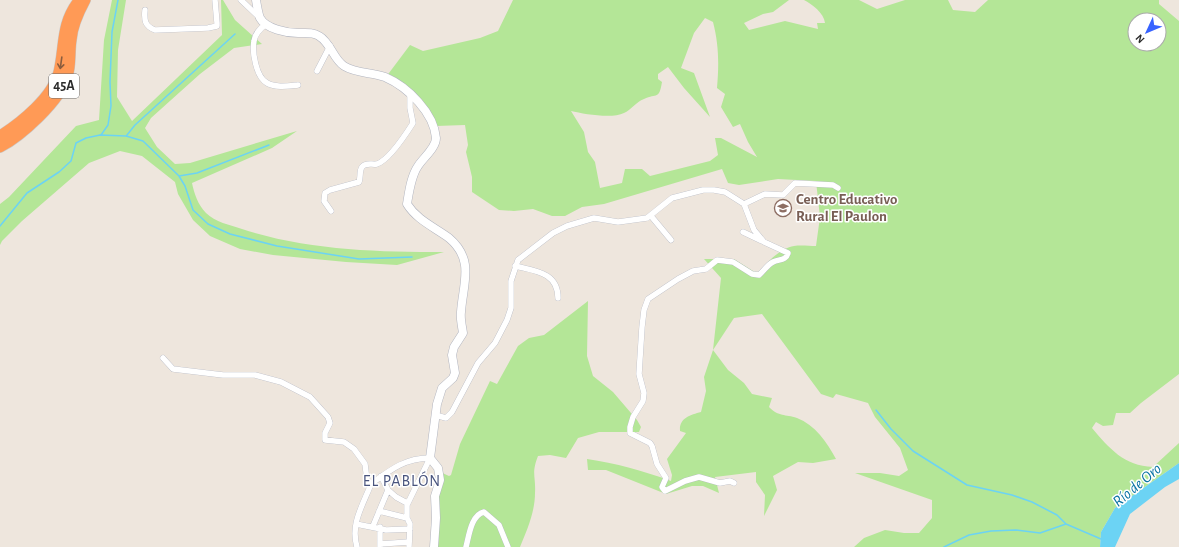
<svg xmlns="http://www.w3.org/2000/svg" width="1179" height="547" viewBox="0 0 1179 547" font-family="'Alegreya Sans',sans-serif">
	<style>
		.green { fill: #b4e697; fill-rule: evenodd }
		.water { fill: #6cd3f4 }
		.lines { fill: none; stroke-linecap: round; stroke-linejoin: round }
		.stream { stroke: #6cd3f4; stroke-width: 1.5 }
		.street-casing { stroke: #b1b4bf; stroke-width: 6 }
		.secondary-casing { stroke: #b1b4bf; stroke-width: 9 }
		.highway-casing { stroke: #c8c8c8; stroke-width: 12 }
		.street { stroke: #fff; stroke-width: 5.5 }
		.secondary { stroke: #fff; stroke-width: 8 }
		.highway { stroke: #ff9a56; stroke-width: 11 }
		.oneway { stroke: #8a5d3e }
		.labels { text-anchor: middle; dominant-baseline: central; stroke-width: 3; stroke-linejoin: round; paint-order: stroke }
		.shield { fill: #fff; stroke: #6b6b6b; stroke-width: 1 }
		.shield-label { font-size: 14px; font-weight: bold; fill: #2b2b2b }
		.education-label { font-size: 15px; font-weight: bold; fill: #785e54; stroke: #fff; text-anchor: start }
		.neighbourhood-label { font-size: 16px; letter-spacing: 1px; fill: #49547e; stroke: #fff }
		.water-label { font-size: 16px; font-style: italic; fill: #0872a2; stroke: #fff }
	</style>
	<rect width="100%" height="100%" fill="#eee6dd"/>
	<path class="green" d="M112,0H126L118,50L117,97L132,121L222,35L221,0H223L235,20L262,44L234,48L200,74L151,118L145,128L157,147L175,164L190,163L297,131L272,148L192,183C194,193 198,205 206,213C215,222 230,225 242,229C307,250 376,252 444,252L397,265L346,262L273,255L240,249L210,236L193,220L178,194L175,182L142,156L120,151L89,163L22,221L2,241L0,245V204L9,197L76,126L99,120L104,40Z
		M513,0H789L773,12L763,14L744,23L749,30L785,21L818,29L817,23H825C824,13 812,4 804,0H859L877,9L905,0H948L953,10L975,12L988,0H1159V4L1179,21V374L1141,403L1130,413H1116L1113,425L1103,426L1096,422L1092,428C1109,448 1124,466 1153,467L1179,443V463L1115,508L1101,532L1100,547H854L864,538L885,530L904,533H919L932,518V500L855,473H880L899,476L908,470L900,448L875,417L868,403L836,394L833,398L821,394L762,314L734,318L713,350L728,370L744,383L752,394L772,398L769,407C779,417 785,414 797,418C815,425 827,442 836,459L813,463L798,462L773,476L777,490L764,516L765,495L756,482V472L715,477L719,493L703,486H692L666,494L606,470H588L587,459C615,463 644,471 671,481L672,475L667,459L686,433L680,431C679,418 690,415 701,412L706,391L704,377L713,350L721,278L704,259H734L753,271L760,273C766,262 781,248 794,246C801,245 809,246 816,246L820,217L816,181L778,179L739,185L728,183L722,169L604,204L582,207L565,216H552L533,209L514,211L499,210L472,192V177L466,152L468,145L465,125L436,126L430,115L386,77L410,45L423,51L480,38L498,31ZM705,18L713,22C719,45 719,65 717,88L725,94L721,107L733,127L740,124L748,142L757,157L721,138H715L718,155L710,161L650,176L642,169H625L622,183L600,188L595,162L588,152L584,132L571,111C584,114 612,119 624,113C631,110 636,102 644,99C657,93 659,100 662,82L658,79V74L668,67L684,88L710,117L694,73L681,68L694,33ZM1135,20H1159V44H1135Z
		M588,301L587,356L593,376L613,392L637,420L641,427L639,432H599L578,438L566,458L550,455L538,456C531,474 536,476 535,493C535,512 527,530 520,547H433L440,472L449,476L451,475L460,444L490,381L497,384L518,346L529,338L544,335Z"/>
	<path class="water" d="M1179,463V479L1165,487L1130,514L1115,547H1100L1101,532L1115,508Z"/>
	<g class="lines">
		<path class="stream" d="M101,135L108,125L111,106L110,82L112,32L118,0
			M127,135L135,125L235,34
			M179,176L197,173L269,145
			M0,226L27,193L59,172L71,161L76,143L86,138L100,135L126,136L143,141L179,176L185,186L193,210L208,224L230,234L277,246L359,259L412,257
			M876,410L891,429L913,451L967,485L1012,495L1032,502L1057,515L1066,524
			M944,547L969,535L991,531L1016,530L1040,533L1066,524L1101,539"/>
		<g class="street-casing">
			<path id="street" d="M241,0L260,18
				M145,10C144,21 145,26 155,30L208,28L217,26V23L215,0
				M266,24C261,28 255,33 254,41C252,52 256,77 267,83C276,88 288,86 298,85
				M317,71L330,46
				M744,204L765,194L783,195L795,183L833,185L838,188
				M331,211L324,201L325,193L330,190L359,182C361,177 359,171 362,167C366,162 372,165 377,164C389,160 406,134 413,123L410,108V95
				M651,216L671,240
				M743,232L762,241
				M515,266C535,271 558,272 558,298
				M163,358L173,369L223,375H255L281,382L310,397L328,417L330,423L325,433V440L344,442L354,449L365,464L367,480L371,484C390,470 405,458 430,458L407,505V518L410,524L409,547
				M435,415L446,418L452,412L478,363L495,343L507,320L511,308V281L518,260L553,233L567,226L594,218L618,222L647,218L672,198L703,190H714L725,192L744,204L754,230L764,242L788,253C786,261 779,259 773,262C767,265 764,271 759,275L752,274L733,262L717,260L706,269L693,271L678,279L648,299L644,310L642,327L639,374L644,393L643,401L633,417L630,427V433L650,443L652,446L657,464L666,478L662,487L665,491L685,481L699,477L720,483L730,481L734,483
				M388,490L396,497L407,503
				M379,511L407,518
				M356,524L386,530L410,529
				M373,526L388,490L381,476
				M380,527V547
				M380,544L409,542
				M357,547C350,524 363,505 371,484
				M466,547C469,536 471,515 484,512L499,525L508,547"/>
		</g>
		<g class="secondary-casing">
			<path id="secondary" d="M256,0C257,6 258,13 260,18C266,29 287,33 298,33C306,33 313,32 319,36C331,43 333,59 344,66C357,74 372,72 385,77C408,87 434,113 436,138C436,148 423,158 418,166C411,176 409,192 407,204C417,220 434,227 449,238C475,260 463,283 461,312C460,318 462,326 463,333L454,347L452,355L455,373L453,378L442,388L437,404L430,458L438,468L440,480L435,496L436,518L434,547"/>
		</g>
		<g class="highway-casing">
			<path id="highway" d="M0,136C21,123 53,97 59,72C65,47 61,24 78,2
				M0,147C21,136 60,101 67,77C71,65 69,53 71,40C72,26 78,13 85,0"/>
		</g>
		<use href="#street" class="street"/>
		<use href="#secondary" class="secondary"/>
		<use href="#highway" class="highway"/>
	</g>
	<defs><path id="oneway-shaft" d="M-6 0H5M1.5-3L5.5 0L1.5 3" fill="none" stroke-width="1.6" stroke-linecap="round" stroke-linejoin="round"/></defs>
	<use class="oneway" href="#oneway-shaft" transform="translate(61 63) rotate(98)"/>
	<defs>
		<g id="school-ring" transform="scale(0.9)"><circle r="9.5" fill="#fff" stroke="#8d6e63" stroke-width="1.5"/><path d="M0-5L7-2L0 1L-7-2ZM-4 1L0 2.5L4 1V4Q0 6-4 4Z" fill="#8d6e63"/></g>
	</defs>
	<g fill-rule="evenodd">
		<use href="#school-ring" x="783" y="208"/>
	</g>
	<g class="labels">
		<rect class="shield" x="49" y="74" width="30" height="24" rx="3"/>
		<g class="shield-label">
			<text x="64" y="86">45A</text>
		</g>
		<g class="education-label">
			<text x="796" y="199">Centro Educativo<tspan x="796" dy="17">Rural El Paulon</tspan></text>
		</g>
		<g class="neighbourhood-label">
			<text x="402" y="481">EL PABLÓN</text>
		</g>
		<g class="water-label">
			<text transform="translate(1137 485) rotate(-40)">Río de Oro</text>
		</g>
	</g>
	<g transform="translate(1147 32) rotate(226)"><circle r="19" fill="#ffffff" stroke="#aaaaaa"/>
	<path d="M0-3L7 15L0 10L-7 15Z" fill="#3863ff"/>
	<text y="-6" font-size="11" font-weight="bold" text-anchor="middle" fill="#2b2b2b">N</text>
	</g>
</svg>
